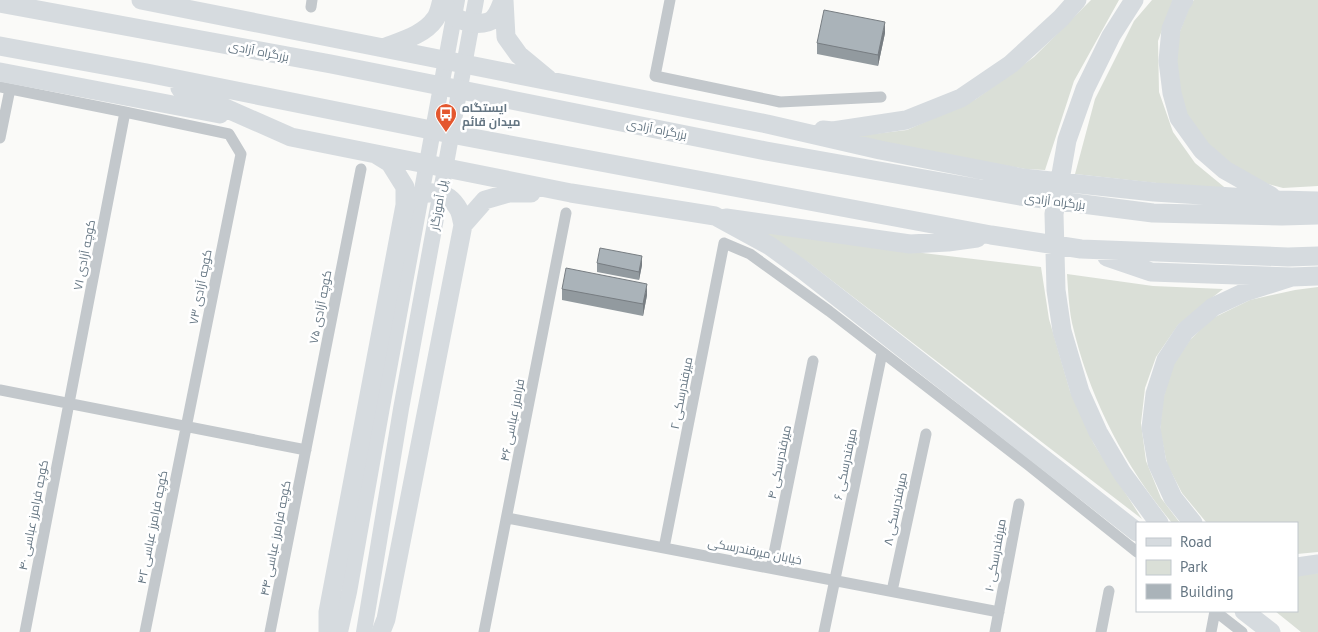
<svg xmlns="http://www.w3.org/2000/svg" width="1318" height="632" viewBox="0 0 1318 632" font-family="'PT Sans',Cairo,sans-serif">
	<style>
		.green { fill: #dadfd7 }
		.lines { fill: none; stroke-linecap: round; stroke-linejoin: round }
		.minor { stroke: #c3c8cc; stroke-width: 11 }
		.secondary { stroke: #d6dbdf; stroke-width: 16 }
		.trunk { stroke: #d6dbdf; stroke-width: 19 }
		.wall { fill: #929a9f }
		.shaded-wall { fill: #777d82 }
		.building { fill: #aab3b9; stroke: #777d82 }
		.labels { text-anchor: middle; dominant-baseline: central; stroke-width: 5; stroke-linejoin: round; paint-order: stroke }
		.street-label { font-size: 12px; fill: #657683; stroke: #fff }
		.poi-label { font-size: 12px; font-weight: bold; fill: #657683; stroke: #fff; text-anchor: start }
	</style>
	<rect width="100%" height="100%" fill="#fafaf8"/>
	<path class="green" d="M1091,0H1119L1074,81L1045,170L1025,169L848,137L907,130L976,99L1034,57Z
		M1152,0H1173L1158,41L1159,92L1173,132L1195,163L1229,191L1075,174L1095,99L1134,21Z
		M1194,0H1318V186L1283,188L1245,178L1212,155L1189,122L1175,82L1177,39L1190,5Z
		M755,227L889,249L1041,267L1049,319L1070,391L1094,444L1142,519L809,263Z
		M1067,274L1153,286L1223,289L1178,325L1156,357L1145,388L1141,423L1146,461L1161,498L1180,523H1172C1124,465 1089,397 1072,323C1069,308 1068,290 1067,274Z
		M1318,287V552L1297,554V523H1208L1206,522L1182,493L1167,464L1160,430L1163,399L1173,365L1190,340L1211,319L1250,300L1295,290Z
		M1318,573V632H1301L1275,611H1297V575Z"/>
	<g class="lines">
		<path class="minor" d="M670,0L655,76L780,102L881,97
			M311,7L312,0
			M0,87L125,112L229,134L241,154L145,632
			M0,138L10,89
			M0,390L306,450
			M507,518L999,612
			M664,548L724,243L750,254L829,311L1027,464L1137,552
			M771,568L813,361
			M892,591L926,434
			M1215,611L1242,632
			M25,632L125,112
			M270,632L361,169
			M484,632L566,213
			M824,632L882,353
			M995,632L1019,504
			M1101,632L1109,591
			M1211,632L1215,611"/>
		<path class="secondary" d="M340,632L349,592L382,407L457,0
			M364,632L401,409L476,0"/>
		<path class="trunk" d="M141,0L767,124L880,150L1023,178L1154,192L1279,200L1318,201
			M444,0C445,18 472,27 488,22C497,19 500,8 503,0
			M504,0L506,37L519,55L548,79
			M1134,0L1111,36L1085,89L1067,140L1054,214L1056,290L1062,331L1080,392L1098,432L1122,473L1159,523
			M1184,0L1181,4L1171,29L1168,61L1172,93L1179,118L1202,150L1225,170L1271,196
			M0,3L331,64L766,151L1020,196L1153,213L1282,216L1318,215
			M0,46L147,73L446,133L991,235L1081,249L1288,257L1318,256
			M383,48C401,41 424,35 435,19C439,14 440,6 442,0
			M0,72L220,114
			M180,88L291,137L571,193L715,216L770,246L803,270L1137,532
			M823,130L833,131L906,120L961,98L1011,64L1061,18L1077,0
			M726,218L910,244L948,242L977,238
			M463,225L485,200L509,193H531
			M1107,257L1151,272L1292,277L1318,276
			M1193,523L1173,498L1157,463L1151,428L1155,394L1166,360L1185,331L1213,307L1245,292L1292,277
			M1297,567L1318,564
			M1244,611L1271,632
			M328,632V612L405,205V187L390,163L377,155
			M381,632L386,619L463,225C462,221 461,214 459,210C447,187 421,189 405,205"/>
	</g>
	<path class="wall" d="M885,33L878,66L817,54V43Z
		M597,263L642,265L639,280L597,272Z
		M562,289L647,295L643,316L562,300Z"/>
	<path class="shaded-wall" d="M885,22V33L878,66V55Z
		M642,256V265L639,280V272Z
		M647,284V295L643,316V304Z"/>
	<path class="building" d="M824,10L885,22L878,55L817,43Z
		M600,248L642,256L639,272L597,263Z
		M566,268L647,284L643,304L562,289Z"/>
	<defs>
		<g id="bus-pin" transform="scale(1.125)"><path d="M0 17L-7.5 6A9.5 9.5 0 1 1 7.5 6Z" fill="#e4572e" stroke="#fff"/><path d="M-5-6H5V4H4V6H2V4H-2V6H-4V4H-5ZM-3.5-4V0h7V-4ZM-3.5 1.2v1.5H-2V1.2ZM2 1.2v1.5H3.5V1.2Z" fill="#fff"/></g>
	</defs>
	<g fill-rule="evenodd">
		<use href="#bus-pin" x="446" y="114"/>
	</g>
	<g class="labels">
		<g class="street-label">
			<text transform="translate(259 51) rotate(11)">بزرگراه آزادی</text>
			<text transform="translate(657 129) rotate(11)">بزرگراه آزادی</text>
			<text transform="translate(1055 201) rotate(7)">بزرگراه آزادی</text>
			<text transform="translate(438 205) rotate(-80)">پل آموزگار</text>
			<text transform="translate(84 255) rotate(-79)">کوچه آزادی ۷۱</text>
			<text transform="translate(200 287) rotate(-79)">کوچه آزادی ۷۳</text>
			<text transform="translate(320 307) rotate(-79)">کوچه آزادی ۷۵</text>
			<text transform="translate(681 393) rotate(-79)">میرفندرسکی ۲</text>
			<text transform="translate(512 420) rotate(-79)">فرامرز عباسی ۴۶</text>
			<text transform="translate(779 462) rotate(-78)">میرفندرسکی ۴</text>
			<text transform="translate(845 464) rotate(-78)">میرفندرسکی ۶</text>
			<text transform="translate(895 509) rotate(-78)">میرفندرسکی ۸</text>
			<text transform="translate(33 515) rotate(-79)">کوچه فرامرز عباسی ۴۰</text>
			<text transform="translate(152 527) rotate(-79)">کوچه فرامرز عباسی ۴۲</text>
			<text transform="translate(275 538) rotate(-79)">کوچه فرامرز عباسی ۴۴</text>
			<text transform="translate(755 551) rotate(11)">خیابان میرفندرسکی</text>
			<text transform="translate(995 555) rotate(-80)">میرفندرسکی ۱۰</text>
		</g>
		<g class="poi-label">
			<text x="462" y="107">ایستگاه<tspan x="462" dy="14">میدان قائم</tspan></text>
		</g>
	</g>
	<rect x="1136" y="522" width="162" height="90" fill="#ffffff" stroke="#c1c8cd"/>
	<rect x="1146" y="538" width="25" height="8" fill="#d6dbdf" stroke="#c1c8cd"/>
	<text x="1180" y="547" font-size="15" fill="#657683">Road</text>
	<rect x="1146" y="560" width="25" height="15" fill="#dadfd7" stroke="#c1c8cd"/>
	<text x="1180" y="572" font-size="15" fill="#657683">Park</text>
	<rect x="1146" y="584" width="25" height="15" fill="#aab3b9" stroke="#c1c8cd"/>
	<text x="1180" y="597" font-size="15" fill="#657683">Building</text>
</svg>
